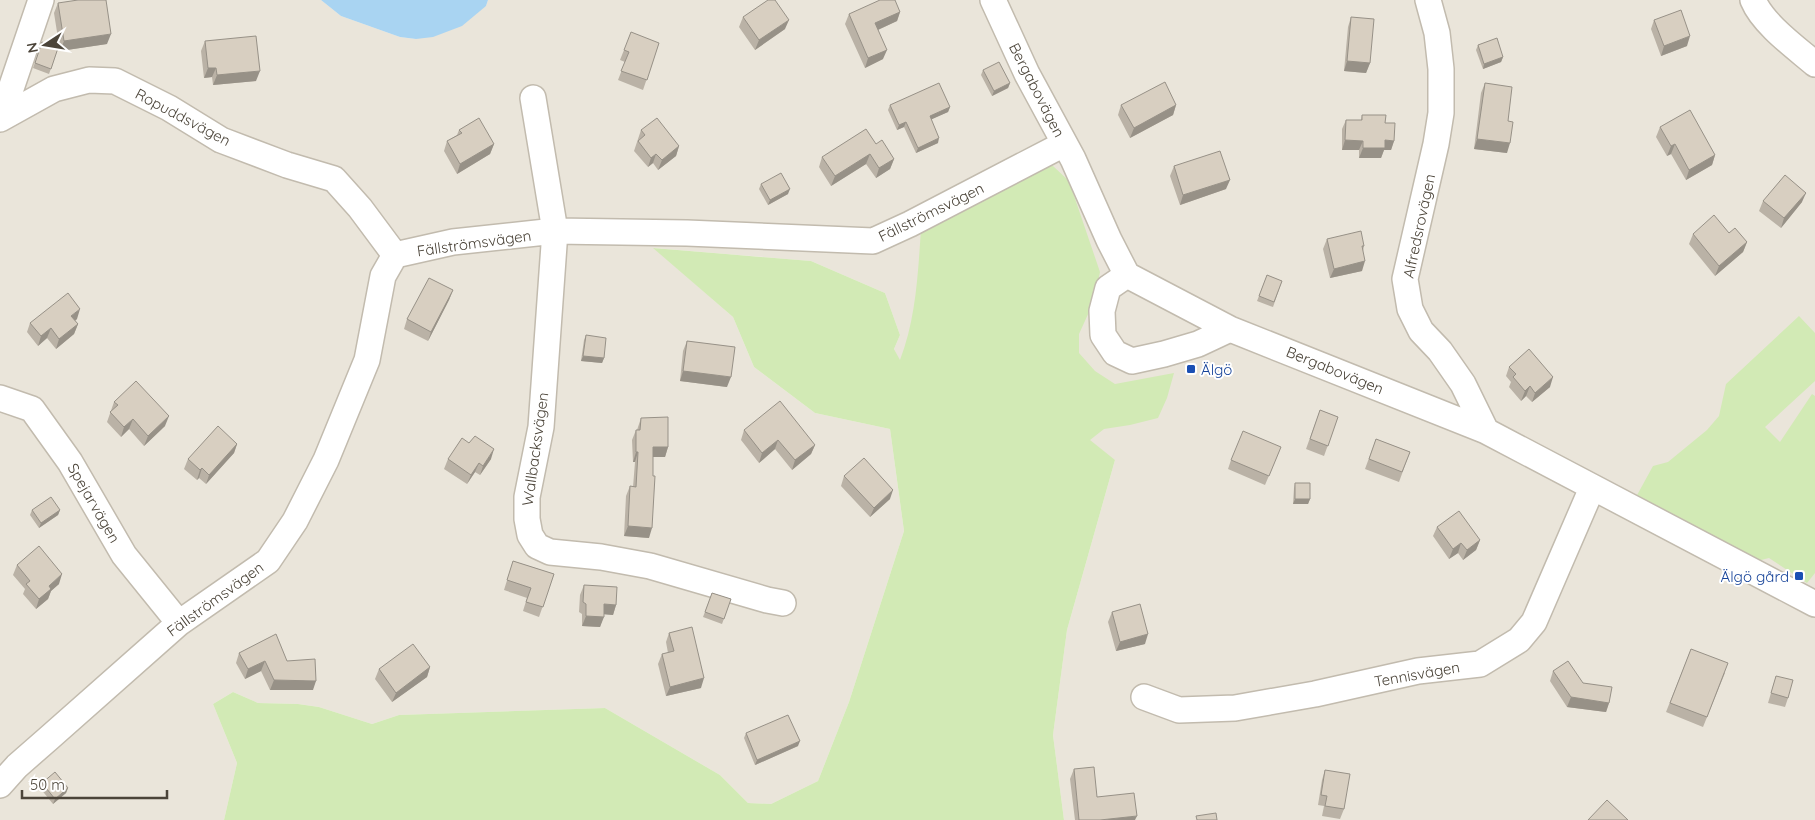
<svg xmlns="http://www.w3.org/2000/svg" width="1815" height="820" viewBox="0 0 1815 820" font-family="Quicksand,sans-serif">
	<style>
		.residential { fill: #eae5da }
		.green { fill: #d2eab5 }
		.water { fill: #a9d4f2 }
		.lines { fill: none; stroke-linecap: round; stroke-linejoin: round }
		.minor-casing { stroke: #c2bbae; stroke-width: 28 }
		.minor { stroke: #fff; stroke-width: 25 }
		.wall { fill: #bab2a6 }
		.shaded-wall { fill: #979187 }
		.building { fill: #d8cfc1; stroke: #979187 }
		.transit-dot { fill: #1a4fb4; stroke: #fff; stroke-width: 2 }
		.labels { text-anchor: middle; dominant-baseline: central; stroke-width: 4; stroke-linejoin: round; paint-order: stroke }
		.street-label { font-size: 15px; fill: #4b4439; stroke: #fff }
		.transit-label { font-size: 15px; fill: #164399; stroke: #fff; text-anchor: start }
	</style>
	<rect width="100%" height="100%" fill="#f6f3ec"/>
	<path class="residential" d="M0,0H321L341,16L400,37L416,39L486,6L488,0H1815V820H1064L1053,735L1067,630L1115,460L925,413L894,349L900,335L885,293L811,261L654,248L733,317L754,367L815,413L890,429L904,531L849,702L818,781L771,804L748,803L720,775L605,708L399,715L372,724L319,707L298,704L258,703L233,692L213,704L237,763L224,820H0Z"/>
	<path class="green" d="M1053,166L1069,181L1100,272L1094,301L1079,334V353L1095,371L1115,384L1174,373L1167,398L1158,418L1130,425L1104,429L1090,440L1115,460L1067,630L1053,735L1064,820H224L237,763L213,704L233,692L258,703L298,704L319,707L372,724L399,715L605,708L720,775L748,803L771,804L818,781L849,702L904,531L890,429L815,413L754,367L733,317L653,248L811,261L885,293L900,335L894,349L900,360C916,319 918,273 921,229L1032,167Z
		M1799,316L1815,333V381L1765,427L1780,442L1812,394L1815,396V573L1807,583L1769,558L1757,561L1636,497L1653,466L1668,462L1707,430L1719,416L1726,384Z"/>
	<path class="water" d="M321,0H488L486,6L462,26L433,37L416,39L400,37L341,16Z"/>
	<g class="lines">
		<g class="minor-casing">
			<path id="minor" d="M993,0L1027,74L1073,159L1109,240L1127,275L1230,329L1486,431L1815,604
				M1428,0L1437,33L1441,69V113L1436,144L1405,279L1410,309L1421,331L1440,351L1463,384L1486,431
				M1753,0C1763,24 1795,47 1815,64
				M533,98L555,231L541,427L527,497V519L530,535L537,546L550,552L601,557L650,566L767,600L783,603
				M1,118L41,0
				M0,119L54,89L89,80L115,81L169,108L221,140L287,165L334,179L360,208L395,255
				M1127,275L1108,288L1102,311L1103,335L1115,353L1132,361L1164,354L1198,344L1230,329
				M0,398L32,409L70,462L124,555L179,623
				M1144,697L1179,710L1235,708L1315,694L1418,671L1480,664L1519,640L1534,622L1592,488
				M0,785L17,766L49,738L179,623L268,561L295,521L326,460L367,360L383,276L395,255L453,242L555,231L687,233L873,241L910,224L1064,144"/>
		</g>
		<use href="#minor" class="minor"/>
	</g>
	<path class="wall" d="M58,3L107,44L60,51L54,13Z
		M900,12L897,21L878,30L883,59L865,68L845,24L849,14Z
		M743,17L785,29L755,50L739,27Z
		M1351,17L1370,63L1366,73L1344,71L1348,27Z
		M1654,20L1687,46L1661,56L1651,29Z
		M205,41L256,81L213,85L212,77L204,78L201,51Z
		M42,42L58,48L49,74L33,68Z
		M659,43L643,90L618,80L625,62L620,60L624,50Z
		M1478,45L1503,57L1501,62L1483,69L1476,50Z
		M983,70L1010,83L1008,88L992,96L981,75Z
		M1485,83L1508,121L1507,153L1474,149L1481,93Z
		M890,105L950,107L948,112L931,119L938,143L916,153L904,127L897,130L888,110Z
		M1121,105H1176L1173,115L1130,138L1118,115Z
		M1362,115L1385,123L1394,141L1391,150H1384L1381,158H1359V150H1342V129L1346,120H1361Z
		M1660,127L1715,155L1712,165L1686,180L1671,154L1667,156L1656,137Z
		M459,130L494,144L490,154L457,174L444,151L447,141L457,135Z
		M641,130L679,146L676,156L658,170L653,163L648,167L634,151Z
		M876,144L894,159L890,169L876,178L866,164L831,186L819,167L822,157Z
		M1174,166L1226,189L1180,205L1170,176Z
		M761,184L788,194L768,205L759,189Z
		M1763,201L1802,202L1781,228L1759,211Z
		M1729,233L1747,242L1743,252L1715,276L1689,244L1693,234Z
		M1327,239L1364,246L1363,251L1362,271L1330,278L1323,249Z
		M1267,275L1282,281L1273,307L1257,301Z
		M453,290L449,300L428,341L404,329L407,319Z
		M77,319L75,321L78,324L74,334L56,349L47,338L38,346L27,332L30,323Z
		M586,335L604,358L602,363L581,361L584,340Z
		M687,341L727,387L680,381L683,351Z
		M1509,367L1550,387L1532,402L1526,396L1521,401L1509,387L1511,382L1506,376Z
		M114,402L165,426L144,446L129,429L121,437L107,422Z
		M1320,410L1338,417L1324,456L1306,449Z
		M641,418L668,447L665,457H653L649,538L624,536L626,496L630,486L633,487L635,462H633L632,440L636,430H637Z
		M744,430L815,445L811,454L792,470L775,449L759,463L741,440Z
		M1376,439L1410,452L1399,482L1365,469Z
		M237,444L234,453L206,484L199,478L197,480L184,469L188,459Z
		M1281,447L1265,485L1228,469L1231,460Z
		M448,459H491L480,475L475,472L467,484L444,469Z
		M844,476L890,499L870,517L841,486Z
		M1295,483L1310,499L1308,504H1293L1294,488Z
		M32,510H60L58,515L39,528L30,515Z
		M1437,527L1480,540L1476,550L1463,560L1458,553L1449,559L1433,536Z
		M513,561L554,574L539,617L523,611L527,598L504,590Z
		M17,565L59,584L51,591L48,599L36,609L23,594L25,589L13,575Z
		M584,585L616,605L613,615L604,614L600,627L582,626V614L579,612L580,595Z
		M712,593L731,599L722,624L703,617Z
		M1112,612L1145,644L1116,651L1108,622Z
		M669,633L701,688L666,696L658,664L662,654L668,653L666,642Z
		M1691,649L1725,673L1703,727L1666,712Z
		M239,653L287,661L313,690H270L261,671L245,679L236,663Z
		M430,667L427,677L392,702L375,679L379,669Z
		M1553,671L1583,683L1609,703L1606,712L1567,707L1550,681Z
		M1776,676L1788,698L1785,707L1768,703Z
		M746,733L798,746L755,765L744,738Z
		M1074,769L1097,797L1135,820H1075L1070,779Z
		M1325,770L1344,809L1340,819L1322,816L1324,806L1318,805L1322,780Z
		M42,783L68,788L66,793L53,804L40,788Z"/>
	<path class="shaded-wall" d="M900,12L897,21L871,33L875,23Z
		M789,20L785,29L755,50L759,40Z
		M111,34L107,44L60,51L64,41Z
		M1690,36L1687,46L1661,56L1664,46Z
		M887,50L883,59L865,68L868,58Z
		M1503,57L1501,62L1483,69L1484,64Z
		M1347,61L1370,63L1366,73L1344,71Z
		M208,68H216L212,77L204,78Z
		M260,71L256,81L213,85L217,75Z
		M1010,83L1008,88L992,96L994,91Z
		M1176,105L1173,115L1130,138L1134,128Z
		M950,107L948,112L928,121L930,116Z
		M906,122L904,127L897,130L899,125Z
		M939,138L938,143L916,153L918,148Z
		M1477,139L1510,143L1507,153L1474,149Z
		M1345,140L1363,141L1359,150H1342Z
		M1385,140L1394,141L1391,150H1384L1381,158H1359L1363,148Z
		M494,144L490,154L457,174L460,164Z
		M1675,144L1671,154L1667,156L1671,146Z
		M679,146L676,156L658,170L662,160Z
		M656,154L653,163L648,167L651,158Z
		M870,154L866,164L831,186L835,176Z
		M1715,155L1712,165L1686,180L1689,170Z
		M894,159L890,169L876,178L879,168Z
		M1230,180L1226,189L1180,205L1183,195Z
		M790,189L788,194L768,205L770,200Z
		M1806,193L1802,202L1781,228L1784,218Z
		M1747,242L1743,252L1715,276L1719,266Z
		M1365,261L1362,271L1330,278L1334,269Z
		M453,290L449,300L428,341L431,332Z
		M80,309L77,319L68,326L71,316Z
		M78,324L74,334L56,349L59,339Z
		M51,328L47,338L38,346L41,336Z
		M583,356L604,358L602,363L581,361Z
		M683,371L731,377L727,387L680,381Z
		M1553,377L1550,387L1532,402L1535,393Z
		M1530,386L1526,396L1521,401L1525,391Z
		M169,416L165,426L144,446L148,436Z
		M133,419L129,429L121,437L124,427Z
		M778,440L775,449L759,463L762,453Z
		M237,444L234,453L206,484L209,475Z
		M815,445L811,454L792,470L795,460Z
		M653,447H668L665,457H649Z
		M494,449L491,459L480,475L483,466Z
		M636,452H638L635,462H633Z
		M479,463L475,472L467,484L471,475Z
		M202,468L199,478L197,480L200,470Z
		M893,490L890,499L870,517L874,508Z
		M1295,499H1310L1308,504H1293Z
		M60,510L58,515L39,528L41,523Z
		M628,526L652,528L649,538L624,536Z
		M1480,540L1476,550L1463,560L1467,550Z
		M1461,543L1458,553L1449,559L1453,549Z
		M62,574L59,584L51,591L48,599L36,609L39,599L49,586Z
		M604,604L616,605L613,615L601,614Z
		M586,616L604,617L600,627L582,626Z
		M1148,634L1145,644L1116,651L1120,642Z
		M265,661L261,671L245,679L248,669Z
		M430,667L427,677L392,702L396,693Z
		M704,678L701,688L666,696L670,687Z
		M274,680L316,681L313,690H270Z
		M1571,697L1609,703L1606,712L1567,707Z
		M800,741L798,746L755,765L757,760Z
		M68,788L66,793L53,804L55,799Z
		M1137,816L1135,820H1100Z"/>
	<path class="building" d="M78,0H106L111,34L64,41L58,3Z
		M768,0H775L789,20L759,40L743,17Z
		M880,0H895L900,12L875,23L887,50L868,58L849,14Z
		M1681,10L1690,36L1664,46L1654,20Z
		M1351,17L1374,19L1370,63L1347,61Z
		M631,32L659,43L647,80L621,71L629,52L624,50Z
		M256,36L260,71L217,75L216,68H208L205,41Z
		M1497,38L1503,57L1484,64L1478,45Z
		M42,42L58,48L51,69L35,63Z
		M999,62L1010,83L994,91L983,70Z
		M1165,82L1176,105L1134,128L1121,105Z
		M939,83L950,107L930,116L939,138L918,148L906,122L899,125L890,105Z
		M1485,83L1512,87L1508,121L1513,122L1510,143L1477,139Z
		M1690,110L1715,155L1689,170L1675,144L1671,146L1660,127Z
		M1362,115H1386L1385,123H1395L1394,141L1385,140V148H1363V141L1345,140L1346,120H1362Z
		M479,118L494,144L460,164L447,141L462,133L459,130Z
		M657,118L679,146L662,160L656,154L651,158L638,141L645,135L641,130Z
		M866,129L876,144L882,140L894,159L879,168L870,154L835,176L822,157Z
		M1220,151L1230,180L1183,195L1174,166Z
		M781,173L790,189L770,200L761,184Z
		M1785,175L1806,193L1784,218L1763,201Z
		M1714,215L1729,233L1735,228L1747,242L1719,266L1693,234Z
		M1361,231L1364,246H1362L1365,261L1334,269L1327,239Z
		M1267,275L1282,281L1274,302L1259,296Z
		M429,278L453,290L431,332L407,319Z
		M68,293L80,309L71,316L78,324L59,339L51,328L41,336L30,323Z
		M586,335L606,338L604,358L583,356Z
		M687,341L735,347L731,377L683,371Z
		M1529,349L1553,377L1535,393L1530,386L1525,391L1513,377L1516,374L1509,367Z
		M136,381L169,416L148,436L133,419L124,427L110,412L118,405L114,402Z
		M780,401L815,445L795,460L778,440L762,453L744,430Z
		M1320,410L1338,417L1328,446L1310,439Z
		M668,417V447H653V476H655L652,528L628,526L630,486L636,487L638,452H636V430H640L641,418Z
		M218,426L237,444L209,475L202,468L200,470L188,459Z
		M1243,431L1281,447L1269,476L1231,460Z
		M475,436L494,449L483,466L479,463L471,475L448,459L462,438L469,443Z
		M1376,439L1410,452L1402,472L1369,459Z
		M864,458L893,490L874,508L844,476Z
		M1295,483H1310V499H1295Z
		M51,497L60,510L41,523L32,510Z
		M1459,511L1480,540L1467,550L1461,543L1453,549L1437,527Z
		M39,546L62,574L49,586L51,589L39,599L26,584L30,581L17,565Z
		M513,561L554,574L543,607L526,602L531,588L507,580Z
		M584,585L617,587L616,605L604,604V617L586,616V604L583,602Z
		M712,593L731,599L724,619L705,612Z
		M1140,604L1148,634L1120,642L1112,612Z
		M692,627L704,678L670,687L662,654L674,651L669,633Z
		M276,634L287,661L315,659L316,681L274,680L265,661L248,669L239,653Z
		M413,644L430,667L396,693L379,669Z
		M1691,649L1728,663L1707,717L1670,703Z
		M1568,661L1583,683L1612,687L1609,703L1571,697L1553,671Z
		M1776,676L1793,680L1788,698L1771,693Z
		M788,715L800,741L757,760L746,733Z
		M1094,767L1097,797L1134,793L1137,816L1100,820H1079L1074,769Z
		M1325,770L1350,774L1344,809L1325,806L1327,796L1321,795Z
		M55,772L68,788L55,799L42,783Z
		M1607,800L1628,820H1588Z
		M1216,813L1217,820H1197L1196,816Z"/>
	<g class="transit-dot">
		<rect x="1186" y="364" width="10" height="10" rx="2.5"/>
		<rect x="1794" y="571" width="10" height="10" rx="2.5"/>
	</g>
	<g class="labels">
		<g class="street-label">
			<text transform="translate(1037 90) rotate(63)">Bergabovägen</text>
			<text transform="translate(183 117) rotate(28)">Ropuddsvägen</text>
			<text transform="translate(931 212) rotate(-26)">Fällströmsvägen</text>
			<text transform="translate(1419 226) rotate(-78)">Alfredsrovägen</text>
			<text transform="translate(474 243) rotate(-8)">Fällströmsvägen</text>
			<text transform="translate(1335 370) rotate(22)">Bergabovägen</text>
			<text transform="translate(535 449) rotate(-82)">Wallbacksvägen</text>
			<text transform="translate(94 503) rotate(60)">Spejarvägen</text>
			<text transform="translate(215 599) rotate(-36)">Fällströmsvägen</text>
			<text transform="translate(1417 674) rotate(-10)">Tennisvägen</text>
		</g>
		<g class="transit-label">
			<text x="1201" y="369">Älgö</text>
			<text x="1789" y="576" text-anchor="end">Älgö gård</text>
		</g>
	</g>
	<g transform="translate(45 45) rotate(258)" stroke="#ffffff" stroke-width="4" paint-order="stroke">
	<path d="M0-4L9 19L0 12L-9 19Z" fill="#4b4439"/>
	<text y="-8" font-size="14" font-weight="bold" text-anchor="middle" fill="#4b4439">N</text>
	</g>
	<path d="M22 790v8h145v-8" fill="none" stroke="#4b4439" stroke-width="2.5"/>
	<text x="30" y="790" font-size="15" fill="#4b4439" stroke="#ffffff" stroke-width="4" paint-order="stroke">50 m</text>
</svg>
